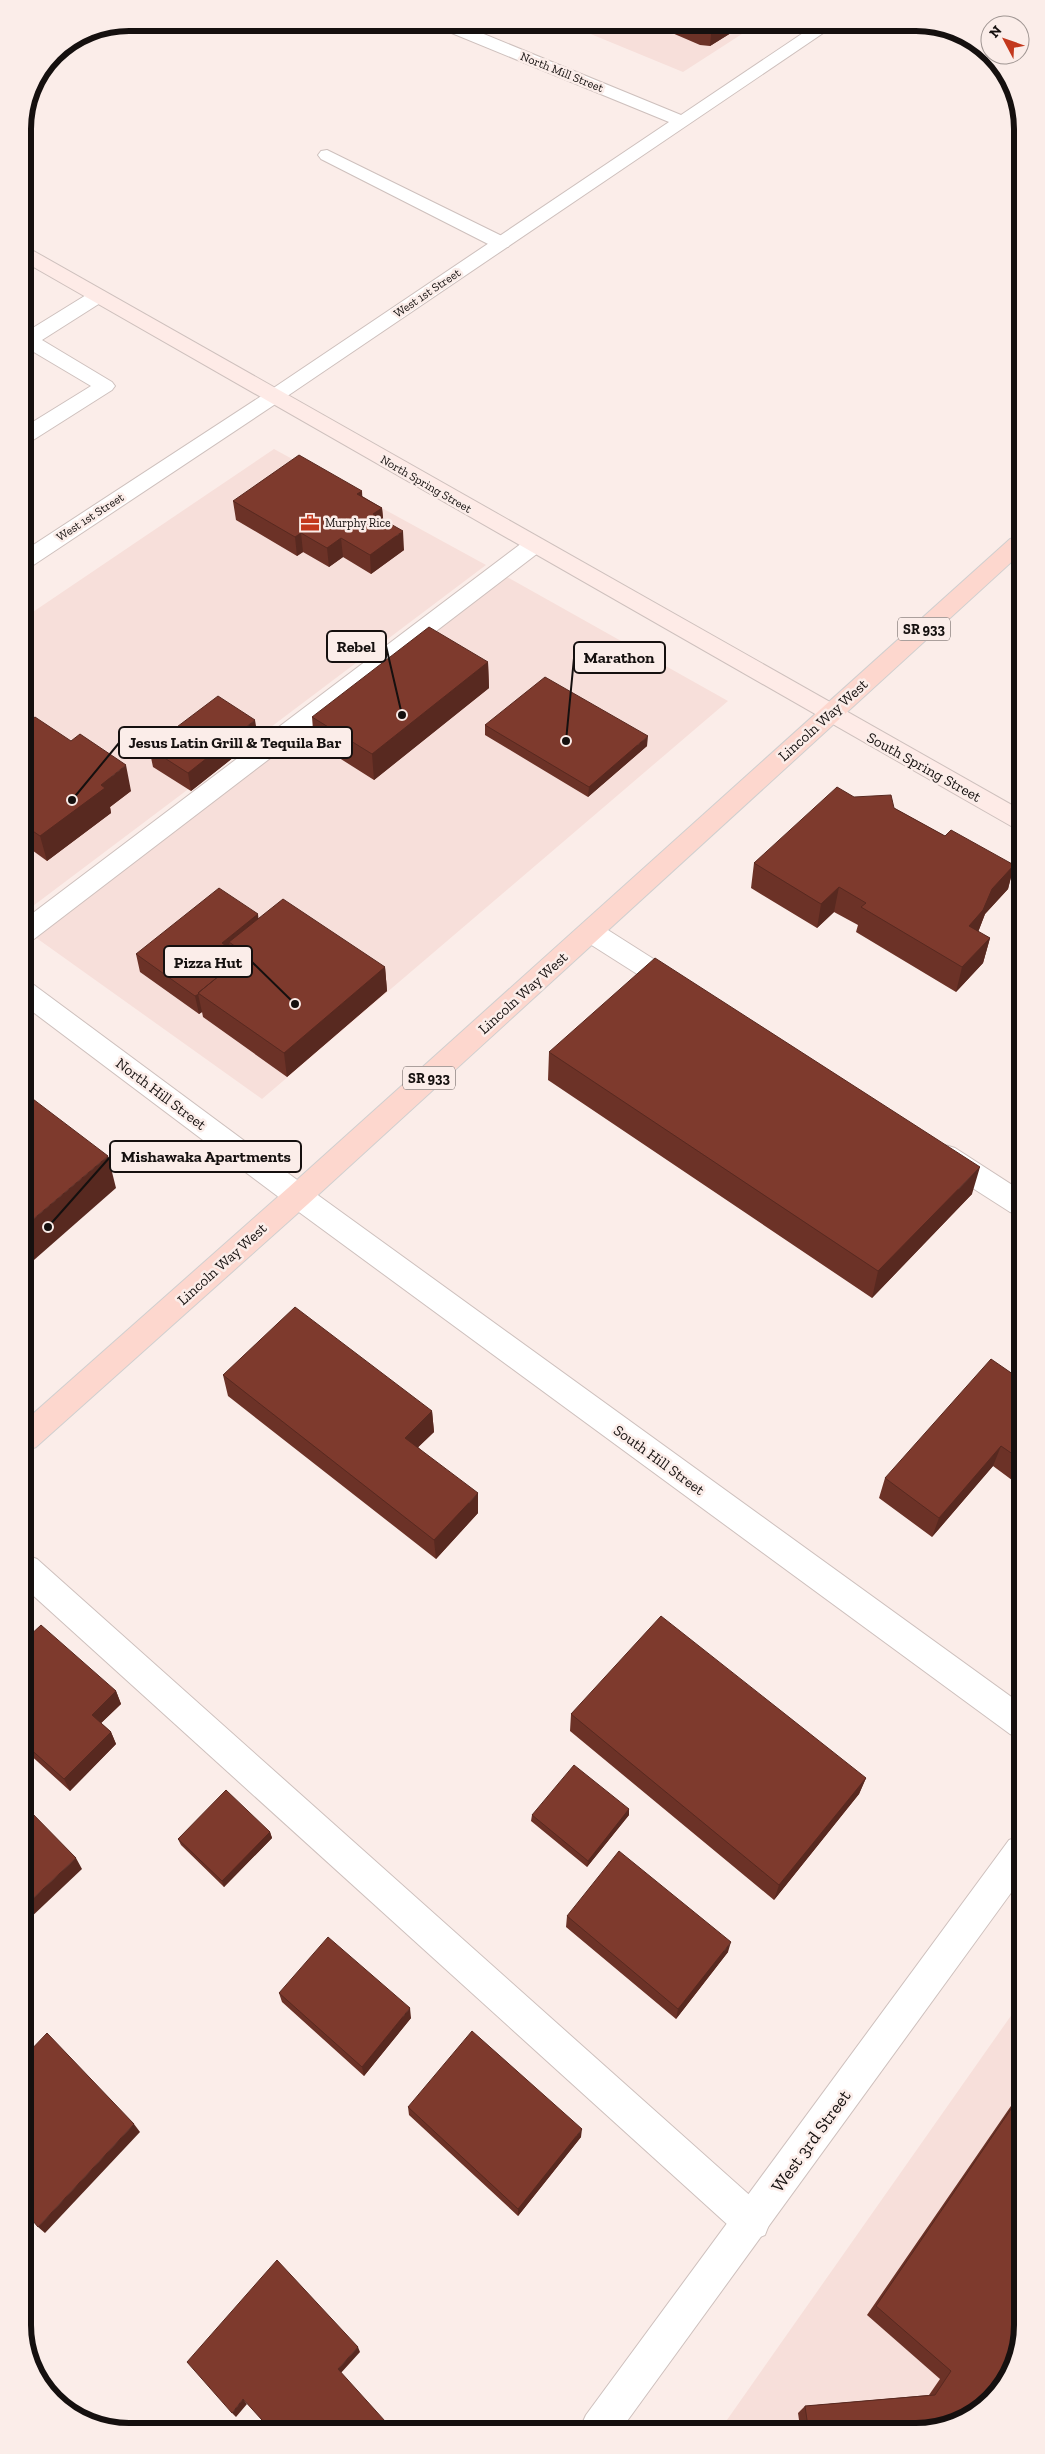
<svg xmlns="http://www.w3.org/2000/svg" width="1045" height="2454" viewBox="0 0 1045 2454" font-family="'Zilla Slab',serif">
	<style>
		.built { fill: #f7dfda }
		.lines { fill: none; stroke-linecap: round; stroke-linejoin: round }
		.lane-casing { stroke: #cec0bd; stroke-width: 2 }
		.street-casing { stroke: #cec0bd; stroke-width: 2 }
		.secondary-casing { stroke: #cec0bd; stroke-width: 2 }
		.primary-casing { stroke: #d0cfcf; stroke-width: 2 }
		.lane { fill: #fff; fill-rule: evenodd }
		.street { fill: #fff; fill-rule: evenodd }
		.secondary { fill: #feebe7; fill-rule: evenodd }
		.primary { fill: #fdd7ce; fill-rule: evenodd }
		.wall { fill: #6c3227 }
		.shaded-wall { fill: #582920 }
		.building { fill: #7e3a2d; stroke: #582920 }
		.labels { text-anchor: middle; dominant-baseline: central; stroke-width: 5; stroke-linejoin: round; paint-order: stroke }
		.far-street-label { font-size: 12px; fill: #15100f; stroke: #fbede9 }
		.far-poi-label { font-size: 12px; fill: #15100f; stroke: #fbede9; text-anchor: start }
		.shield { fill: #fbede9; stroke: #5a5250; stroke-width: 1 }
		.shield-label { font-size: 14px; font-weight: bold; fill: #15100f }
		.street-label { font-size: 15px; fill: #15100f; stroke: #fbede9 }
		.near-street-label { font-size: 18px; fill: #15100f; stroke: #fbede9 }
		.rim { fill: none; stroke: #15100f; stroke-width: 6 }
		.leader { fill: none; stroke: #15100f; stroke-width: 2 }
		.callout-dot { fill: #15100f; stroke: #fbede9; stroke-width: 2 }
		.callout { fill: #fbede9; stroke: #15100f; stroke-width: 2 }
		.callout-label { font-size: 16px; text-anchor: middle; font-weight: bold; fill: #15100f }
	</style>
	<rect width="100%" height="100%" fill="#fbede9"/>
	<path class="built" d="M564,23H759L683,72Z
		M274,449L486,565L25,912L24,618Z
		M507,577L728,701L262,1099L35,937Z
		M1022,2000V2325L950,2426L722,2427Z"/>
	<g class="lines">
		<g class="lane-casing">
			<path id="lane" d="M327,150L508,239L511,243L508,247H494L321,159L318,155L321,151Z
				M98,290L105,292L108,296L105,300L42,340L112,382L115,386L112,390L30,442L24,443L23,428L91,386L27,348L23,349V334L91,292Z
				M534,538L542,540L545,545L542,550L34,939L25,941V919L526,540Z
				M591,923L600,925L685,979L689,986L685,993L676,996L667,993L582,939L579,932L582,925Z
				M945,1145L955,1148L1020,1190V1215L1010,1212L935,1164L932,1156L935,1148Z
				M26,1555L37,1559L765,2209L770,2222L765,2235L752,2240L739,2235L26,1589Z"/>
		</g>
		<g class="street-casing">
			<path id="street" d="M435,23H457L681,115L818,23H838L280,401L32,566L24,568V551L266,393L669,122L437,27Z
				M25,982L34,985L308,1188L1021,1704V1738L1010,1734L288,1204L25,1006Z
				M1021,1836V1879L622,2428H580L586,2415L1009,1840Z"/>
		</g>
		<g class="secondary-casing">
			<path id="secondary" d="M23,247L30,249L1019,809V829L1011,826L23,261Z"/>
		</g>
		<g class="primary-casing">
			<path id="primary" d="M1018,537V556L308,1204L36,1447L26,1451V1420L288,1188L1010,539Z"/>
		</g>
		<use href="#lane" class="lane"/>
		<use href="#street" class="street"/>
		<use href="#secondary" class="secondary"/>
		<use href="#primary" class="primary"/>
	</g>
	<path class="wall" d="M649,23H747L710,46L700,45Z
		M362,491V496L382,508L383,520L404,550L371,574L343,557L329,567L303,552L297,556L236,520L233,501Z
		M488,662L489,688L374,780L314,742L312,717Z
		M24,724L131,791L110,807L111,813L47,861L25,845Z
		M485,725L647,746L588,797L485,735Z
		M258,738L191,791L153,767L149,748Z
		M854,797L894,808L945,836L1014,865L1008,889L985,914L978,932L990,938L983,963L956,992L856,932L858,925L834,912L817,928L751,888L754,863Z
		M258,914V919L385,967L387,991L287,1077L203,1017L202,1012L199,1014L140,972L136,954Z
		M549,1052L972,1194L872,1298L548,1080Z
		M223,1375L432,1411L434,1432L418,1447L478,1513L436,1559L228,1396Z
		M1020,1379V1486L993,1466L932,1537L879,1498L885,1478Z
		M26,1639L116,1691L121,1704L101,1723L111,1732L116,1744L70,1791L27,1752Z
		M571,1714L866,1778L859,1794L774,1900L570,1731Z
		M629,1809V1815L587,1867L531,1821L532,1815Z
		M270,1832L272,1838L224,1887L181,1845L178,1839Z
		M567,1916L728,1952L676,2019L566,1927Z
		M279,1993L411,2018L364,2076L282,2002Z
		M1022,2090V2325L950,2426L800,2427L798,2413L805,2406L929,2395L940,2379L867,2315Z
		M408,2107L581,2137L518,2216L409,2115Z"/>
	<path class="shaded-wall" d="M712,23H747L710,46Z
		M362,491L363,510L357,494Z
		M382,508L384,527L373,514Z
		M403,531L404,550L371,574L370,555Z
		M301,533L303,552L297,556L295,537Z
		M341,538L343,557L329,567L327,548Z
		M488,662L489,688L374,780L372,754Z
		M255,720L258,738L191,791L188,773Z
		M648,736L647,746L588,797L589,787Z
		M126,765L131,791L110,807L111,813L47,861L40,836L101,785Z
		M1014,865L1008,889L985,914L977,935L969,926L992,889Z
		M839,887L834,912L817,928L821,904Z
		M258,914L260,932L229,942L232,956L222,943Z
		M990,938L983,963L956,992L962,967Z
		M385,967L387,991L287,1077L284,1053Z
		M198,994L202,1012L199,1014L195,996Z
		M108,1156L116,1188L26,1267L25,1226Z
		M980,1167L972,1194L872,1298L878,1271Z
		M432,1411L434,1432L407,1458L405,1438Z
		M1001,1446L993,1466L932,1537L939,1518Z
		M478,1493V1513L436,1559L434,1540Z
		M116,1691L121,1704L97,1727L92,1715Z
		M111,1732L116,1744L70,1791L64,1779Z
		M866,1778L859,1794L774,1900L779,1885Z
		M629,1809V1815L587,1867L588,1861Z
		M270,1832L272,1838L224,1887L222,1881Z
		M76,1858L82,1869L27,1921V1904Z
		M731,1942L728,1952L676,2019L678,2009Z
		M410,2008L411,2018L364,2076L362,2067Z
		M134,2124L140,2132L45,2233L38,2227Z
		M582,2129L581,2137L518,2216V2209Z
		M358,2347L360,2352L340,2374L338,2369Z
		M243,2399L247,2404L236,2417L232,2413Z
		M385,2421L387,2425L384,2430H378Z"/>
	<path class="building" d="M299,455L362,491L357,494L382,508L373,514L403,531L370,555L341,538L327,548L301,533L295,537L233,501Z
		M429,627L488,662L372,754L312,717Z
		M545,677L648,736L589,787L485,725Z
		M218,696L255,720L188,773L149,748Z
		M35,717L71,741L80,734L126,765L101,785L105,788L40,836L24,825V724Z
		M837,787L854,797L891,795L894,808L945,836L951,830L1014,865L992,889L983,910L969,926L990,938L962,967L861,907L866,903L839,887L821,904L754,863Z
		M219,888L258,914L222,943L242,957L198,993L199,994L195,996L136,954Z
		M283,899L385,967L284,1053L198,993L246,954L229,942Z
		M655,958L980,1167L878,1271L549,1052Z
		M25,1093L108,1156L25,1226Z
		M295,1307L432,1411L405,1438L478,1493L434,1540L223,1375Z
		M991,1359L1020,1379V1459L1001,1446L939,1518L885,1478Z
		M661,1616L866,1778L779,1885L571,1714Z
		M41,1625L116,1691L92,1715L111,1732L64,1779L27,1746L26,1639Z
		M574,1765L629,1809L588,1861L532,1815Z
		M226,1790L270,1832L222,1881L178,1839Z
		M27,1808L76,1858L27,1904Z
		M619,1851L731,1942L678,2009L567,1916Z
		M328,1937L410,2008L362,2067L279,1993Z
		M472,2031L582,2129L518,2209L408,2107Z
		M47,2033L134,2124L38,2227L28,2215V2053Z
		M1022,2093V2325L1001,2389L950,2426L808,2427L805,2406L935,2395L951,2371L876,2306Z
		M277,2260L358,2347L338,2369L385,2421L378,2430H271L243,2399L232,2413L187,2362Z"/>
	<defs>
		<g id="office-bare" transform="scale(1.5)"><path d="M-6-3h4V-5.5h4V-3h4V5H-6ZM-1-4.5V-3h2v-1.5ZM-6 0V1H6V0Z" fill="#c3381d" stroke="#fbede9" stroke-width="2.5" paint-order="stroke"/></g>
	</defs>
	<g fill-rule="evenodd">
		<use href="#office-bare" x="310" y="523"/>
	</g>
	<g class="labels">
		<g class="far-street-label">
			<text transform="translate(562 72) rotate(22)">North Mill Street</text>
			<text transform="translate(427 293) rotate(-34)">West 1st Street</text>
			<text transform="translate(426 484) rotate(30)">North Spring Street</text>
			<text transform="translate(90 517) rotate(-33)">West 1st Street</text>
		</g>
		<g class="far-poi-label">
			<text x="325" y="523">Murphy Rice</text>
		</g>
		<g class="shield">
			<rect x="898" y="617.5" width="52" height="23" rx="4"/>
			<rect x="403" y="1066.5" width="52" height="23" rx="4"/>
		</g>
		<g class="shield-label">
			<text x="924" y="629">SR 933</text>
			<text x="429" y="1078">SR 933</text>
		</g>
		<g class="street-label">
			<text transform="translate(823 720) rotate(-42)">Lincoln Way West</text>
			<text transform="translate(924 767) rotate(29)">South Spring Street</text>
			<text transform="translate(523 993) rotate(-42)">Lincoln Way West</text>
			<text transform="translate(161 1094) rotate(37)">North Hill Street</text>
			<text transform="translate(222 1264) rotate(-42)">Lincoln Way West</text>
			<text transform="translate(659 1460) rotate(36)">South Hill Street</text>
		</g>
		<g class="near-street-label">
			<text transform="translate(811 2141) rotate(-54)">West 3rd Street</text>
		</g>
	</g>
	<path d="M0 0H1045V2454H0ZM129 31H916A98 98 0 0 1 1014 129V2325A98 98 0 0 1 916 2423H129A98 98 0 0 1 31 2325V129A98 98 0 0 1 129 31Z" fill="#fbede9" fill-rule="evenodd"/>
	<path class="rim" d="M129 31H916A98 98 0 0 1 1014 129V2325A98 98 0 0 1 916 2423H129A98 98 0 0 1 31 2325V129A98 98 0 0 1 129 31Z"/>
	<path class="leader" d="M402 715L386 646M566 741L574 658M72 800L119 743M295 1004L252 962M48 1227L110 1157"/>
	<g class="callout-dot">
		<circle cx="402" cy="715" r="5"/>
		<circle cx="566" cy="741" r="5"/>
		<circle cx="72" cy="800" r="5"/>
		<circle cx="295" cy="1004" r="5"/>
		<circle cx="48" cy="1227" r="5"/>
	</g>
	<g class="callout">
		<rect x="327" y="631" width="59" height="31" rx="5"/>
		<rect x="574" y="642" width="91" height="31" rx="5"/>
		<rect x="119" y="727" width="233" height="31" rx="5"/>
		<rect x="164" y="946" width="88" height="31" rx="5"/>
		<rect x="110" y="1141" width="191" height="31" rx="5"/>
	</g>
	<g class="callout-label">
		<text x="356" y="652">Rebel</text>
		<text x="619" y="663">Marathon</text>
		<text x="235" y="748">Jesus Latin Grill &amp; Tequila Bar</text>
		<text x="208" y="968">Pizza Hut</text>
		<text x="206" y="1162">Mishawaka Apartments</text>
	</g>
	<g transform="translate(1005 40) rotate(311)"><circle r="24" fill="#fbede9" stroke="#9f9592"/>
	<path d="M0-4L9 19L0 12L-9 19Z" fill="#c3381d"/>
	<text y="-8" font-size="14" font-weight="bold" text-anchor="middle" fill="#15100f">N</text>
	</g>
</svg>
